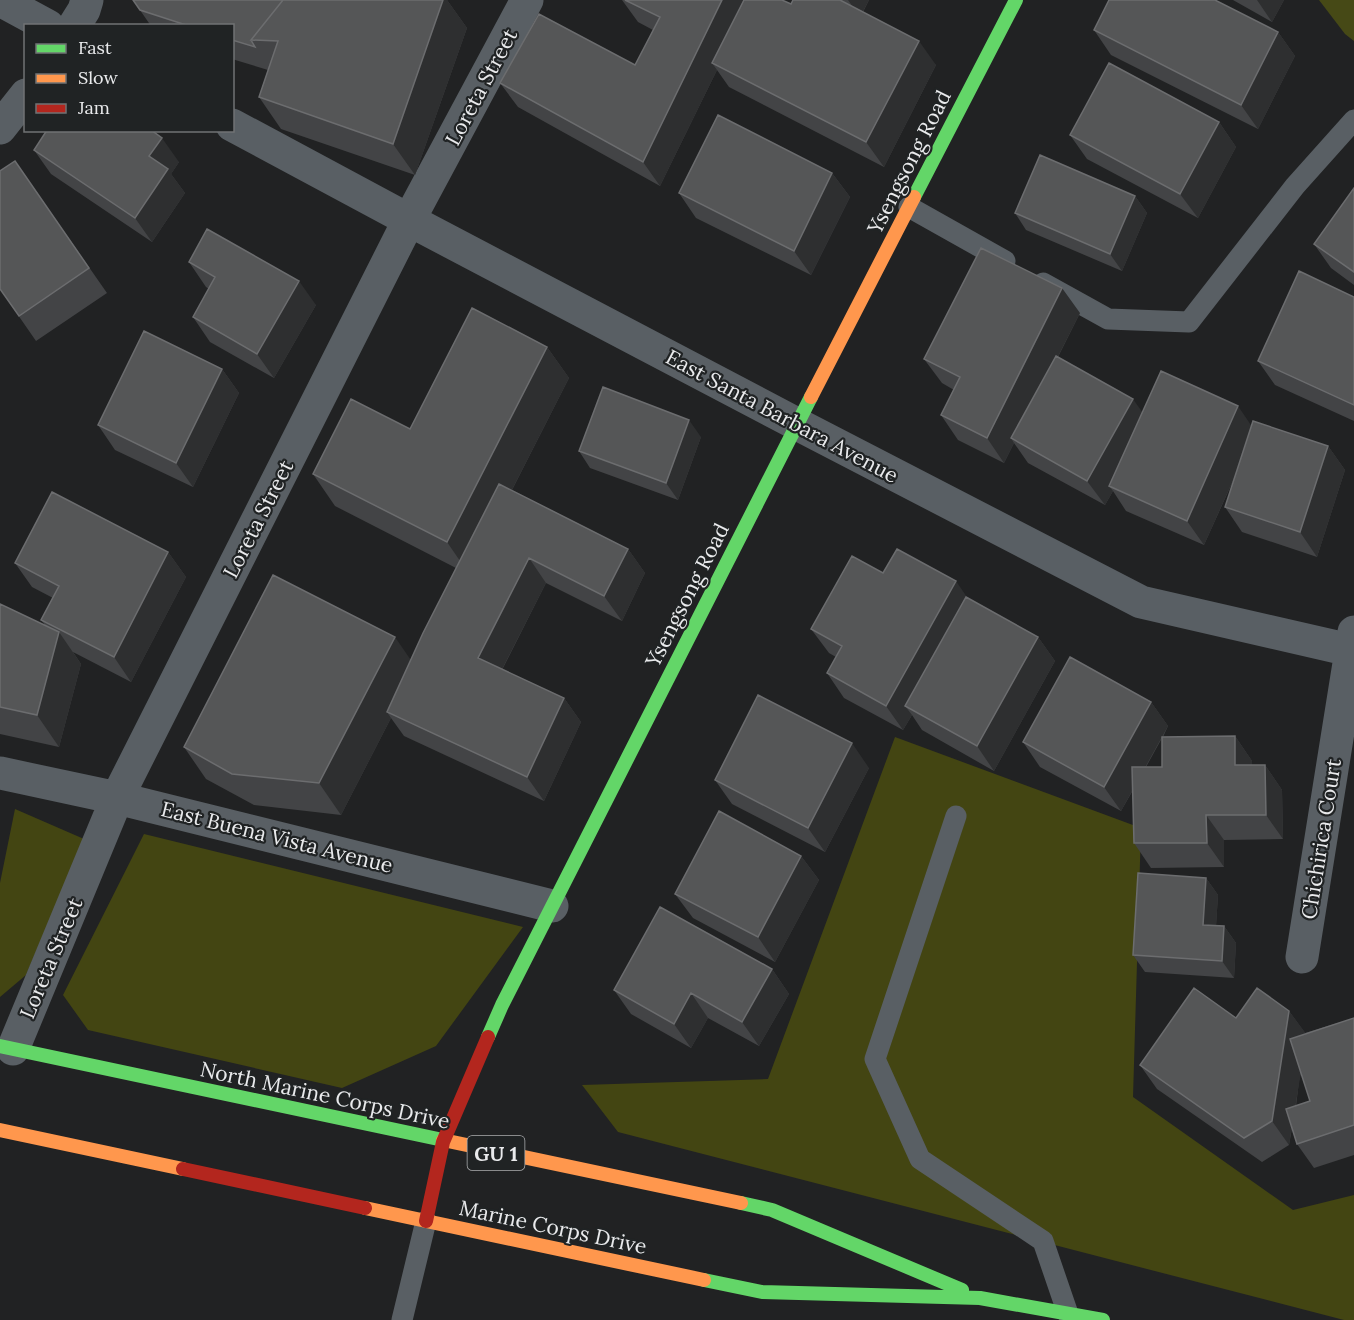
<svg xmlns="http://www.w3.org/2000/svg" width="1354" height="1320" viewBox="0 0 1354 1320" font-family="Lora,serif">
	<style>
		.green { fill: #434512 }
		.forest { fill: #464916 }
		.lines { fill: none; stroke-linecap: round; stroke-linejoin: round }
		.lane { stroke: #595f64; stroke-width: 21 }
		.street { stroke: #595f64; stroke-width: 33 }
		.fast { stroke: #63d668; stroke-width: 14 }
		.slow { stroke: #ff974d; stroke-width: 14 }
		.jam { stroke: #b3261e; stroke-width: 14 }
		.wall { fill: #434446; fill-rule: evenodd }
		.shaded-wall { fill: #2e2f30 }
		.building { fill: #555657; stroke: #6c6d6f; stroke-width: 1.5 }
		.labels { text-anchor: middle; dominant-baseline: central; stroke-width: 4.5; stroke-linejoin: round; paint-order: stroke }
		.shield { fill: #202324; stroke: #adaeb0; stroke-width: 1.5 }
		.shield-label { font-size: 20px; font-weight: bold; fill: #e9eaec }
		.street-label { font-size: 21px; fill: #e9eaec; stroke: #202324 }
	</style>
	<rect width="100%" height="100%" fill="#212223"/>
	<path class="green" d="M895,737L1141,828L1133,1097L1293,1210L1354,1195V1320H1344L618,1132L582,1085L768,1079Z
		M15,809L84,839L26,975L0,997V883Z
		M144,834L523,927L436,1046L342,1088L88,1030L63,995Z"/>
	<path class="forest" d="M1319,0H1354V41L1345,34Z"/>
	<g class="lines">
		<path class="lane" d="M909,207L1005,261
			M1043,283L1108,319L1189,322L1295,186L1354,120
			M956,816L875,1059L920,1159L1043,1241L1068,1314
			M402,1320L426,1221"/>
		<path class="street" d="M0,0L48,26
			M74,26L84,10L87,0
			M232,125L409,220L797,424L1141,602L1354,651
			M0,128L26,95
			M0,773L117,798L552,906
			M1302,957L1354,632
			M13,1049L117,798L409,220L527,0"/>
		<path class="fast" d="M914,197L1016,0
			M488,1037L502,1005L811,397
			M0,1046L443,1140
			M741,1203L772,1210L962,1290
			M704,1280L762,1292L980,1298L1103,1320"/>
		<path class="slow" d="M811,397L914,197
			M0,1130L183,1169
			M443,1140L741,1203
			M365,1208L704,1280"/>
		<path class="jam" d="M183,1169L365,1208
			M426,1221L443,1142L488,1037"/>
	</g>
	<path class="wall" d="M133,0H447L467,28L415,175L281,129L259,97L268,70L232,59V26H151Z
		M622,0H782L791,4L793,0H869L863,12L936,65L884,167L729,87L717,70L660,186L518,107L500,83L635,65L653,30L638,22Z
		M1233,0H1284L1272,22Z
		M1094,30L1278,32L1295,56L1258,129L1111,55Z
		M1219,122L1236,147L1198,218L1087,159L1070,135Z
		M34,150L179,162L171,174L185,193L152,242L51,174Z
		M15,161L107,293L36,341L0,289Z
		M832,173L850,197L811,275L696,218L679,193Z
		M1354,188V285L1331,268L1314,244Z
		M1135,196L1147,213L1122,271L1026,230L1015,213Z
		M189,262L316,305L274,378L210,342L193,317L209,289L206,287Z
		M1354,297V421L1275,385L1258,361Z
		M1080,313L1058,357L1142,412L1252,426L1328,446L1345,470L1317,557L1242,532L1225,507L1237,472L1204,545L1126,511L1113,491L1105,505L1028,463L1014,443L1004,463L958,440L941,415L954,390L942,383L924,359Z
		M547,347L569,378L512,490L628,549L645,573L622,621L546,583L502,670L564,698L581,722L544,801L404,736L391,718L341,815L254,805L206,779L184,747L411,660L456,568L335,506L313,474L410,429Z
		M222,369L239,393L193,487L115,450L98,425Z
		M701,437L678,500L590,468L579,451Z
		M168,552L186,577L131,682L73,652L81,664L59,747L0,734V604L45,625L41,620L53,598L32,587L15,563Z
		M883,573L967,598L1038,637L1055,661L994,771L922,730L912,715L903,730L844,698L827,673L836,657L829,653L811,629Z
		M1151,702L1168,726L1163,737L1235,736L1252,761V765H1265L1282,790L1283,839L1224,840V867L1151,868L1134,843L1133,790L1121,811L1040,767L1023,742ZM1162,738V767H1146Z
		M869,768L825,852L732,804L715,780Z
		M801,856L819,880L775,962L693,918L675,894Z
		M1206,878L1218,895L1216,926H1224L1236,943L1234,978L1145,972L1133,955Z
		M772,969L789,994L759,1046L708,1018L691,1048L631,1014L614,990Z
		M1289,1011L1305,1033L1354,1018V1155L1314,1168L1297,1144L1292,1128L1289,1145L1262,1162L1157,1089L1140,1065L1236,1018ZM1301,1073L1310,1101L1296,1106L1299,1081Z"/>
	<path class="shaded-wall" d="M443,0H447L467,28L415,175L393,144Z
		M722,0H752L712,63L717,70L660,186L643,162Z
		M848,0H869L860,17Z
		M1257,0H1284L1272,22Z
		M1278,32L1295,56L1258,129L1241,105Z
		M919,41L936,65L884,167L866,142Z
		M1219,122L1236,147L1198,218L1180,194Z
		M162,138L179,162L171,174L185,193L152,242L135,218L149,156Z
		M832,173L850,197L811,275L794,251Z
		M1135,196L1147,213L1122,271L1110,254Z
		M299,281L316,305L274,378L257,354Z
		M1062,288L1080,313L1015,441L1011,438L1014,443L1004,463L987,438Z
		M547,347L569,378L469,574L447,542Z
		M222,369L239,393L193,487L176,463Z
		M1133,399L1150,423L1109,486L1113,491L1105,505L1087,481Z
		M1238,406L1255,431L1204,545L1187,521Z
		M689,420L701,437L678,500L666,483Z
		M1328,446L1345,470L1317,557L1300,532Z
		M628,549L645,573L622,621L604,596Z
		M168,552L186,577L131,682L114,657Z
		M529,558L546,583L495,683L478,658Z
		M956,581L973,606L905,706L912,715L903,730L886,706Z
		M59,632L81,664L59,747L37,715Z
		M395,637L417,669L387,712L391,718L341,815L319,783Z
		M1038,637L1055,661L994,771L977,746Z
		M564,698L581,722L544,801L527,777Z
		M1151,702L1168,726L1121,811L1104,787Z
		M1235,736L1252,761L1253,790L1235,765Z
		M852,743L869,768L825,852L808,828Z
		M1265,765L1282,790L1283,839L1266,815Z
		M1206,815L1224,840V867L1207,843Z
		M801,856L819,880L775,962L758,937Z
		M1206,878L1218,895L1215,942L1203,925Z
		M1224,926L1236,943L1234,978L1222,961Z
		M772,969L789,994L759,1046L742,1022Z
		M691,993L708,1018L691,1048L674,1024Z
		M1289,1011L1307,1035L1289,1145L1272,1121Z"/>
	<path class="building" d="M133,0H283L251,40L255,47L232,40V26H189L140,10Z
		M283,0H443L393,144L259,97L278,41L251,40Z
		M625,0H722L643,162L500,83L539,14L635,65L660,17Z
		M744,0H782L791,4L793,0H840L919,41L866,142L712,63Z
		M1109,0H1215L1278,32L1241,105L1094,30Z
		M1109,63L1219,122L1180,194L1070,135Z
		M718,115L832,173L794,251L679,193Z
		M47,130H151L162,138L149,156L168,169L135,218L34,150Z
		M1040,155L1135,196L1110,254L1015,213Z
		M15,161L89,268L19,316L0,289V171Z
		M1354,188V272L1314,244Z
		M207,229L299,281L257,354L193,317L215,277L189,262Z
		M981,248L1062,288L987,438L941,415L960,377L924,359Z
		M1299,271L1354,297V405L1258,361Z
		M472,308L547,347L447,542L313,474L351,399L410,429Z
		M144,331L222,369L176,463L98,425Z
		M1056,356L1133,399L1087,481L1011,438Z
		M1161,371L1238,406L1187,521L1109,486Z
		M603,387L689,420L666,483L579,451Z
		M1253,421L1328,446L1300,532L1225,507Z
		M499,484L628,549L604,596L529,558L478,658L564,698L527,777L387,712L423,633Z
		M52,492L168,552L114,657L41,620L59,586L15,563Z
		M897,549L956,581L886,706L827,673L842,646L811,629L852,556L883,573Z
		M273,575L395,637L319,783L232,774L184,747Z
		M966,597L1038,637L977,746L905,706Z
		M0,604L59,632L37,715L0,707Z
		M1070,657L1151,702L1104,787L1023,742Z
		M758,695L852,743L808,828L715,780Z
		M1235,736V765H1265L1266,815H1206L1207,843H1134L1132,767H1162V737Z
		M719,811L801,856L758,937L675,894Z
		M1138,873L1206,878L1203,925L1224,926L1222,961L1133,955Z
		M660,907L772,969L742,1022L691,993L674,1024L614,990Z
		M1194,988L1236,1018L1257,988L1289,1011L1272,1121L1244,1138L1140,1065Z
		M1354,1018V1125L1297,1144L1286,1109L1310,1101L1290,1039Z"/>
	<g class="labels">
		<rect class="shield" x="467.5" y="1136" width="57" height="34" rx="4.5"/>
		<g class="shield-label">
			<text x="496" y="1153">GU 1</text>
		</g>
		<g class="street-label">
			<text transform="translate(481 87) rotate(-62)">Loreta Street</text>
			<text transform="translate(909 162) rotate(-63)">Ysengsong Road</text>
			<text transform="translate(782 416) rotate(28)">East Santa Barbara Avenue</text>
			<text transform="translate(258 519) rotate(-63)">Loreta Street</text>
			<text transform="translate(687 595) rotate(-63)">Ysengsong Road</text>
			<text transform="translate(277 837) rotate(14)">East Buena Vista Avenue</text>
			<text transform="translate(1321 839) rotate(-81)">Chichirica Court</text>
			<text transform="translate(51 958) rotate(-67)">Loreta Street</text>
			<text transform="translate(325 1095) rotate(12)">North Marine Corps Drive</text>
			<text transform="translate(553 1227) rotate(12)">Marine Corps Drive</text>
		</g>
	</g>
	<rect x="24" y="24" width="210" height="108" fill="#202324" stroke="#707374" stroke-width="1.5"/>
	<rect x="36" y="44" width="30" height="9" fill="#63d668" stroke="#707374" stroke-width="1.5"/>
	<text x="78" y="54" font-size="18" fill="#e9eaec">Fast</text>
	<rect x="36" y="74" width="30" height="9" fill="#ff974d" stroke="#707374" stroke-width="1.5"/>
	<text x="78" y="84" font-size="18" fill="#e9eaec">Slow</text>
	<rect x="36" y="104" width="30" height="9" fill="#b3261e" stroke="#707374" stroke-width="1.5"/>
	<text x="78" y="114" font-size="18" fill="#e9eaec">Jam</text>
</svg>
